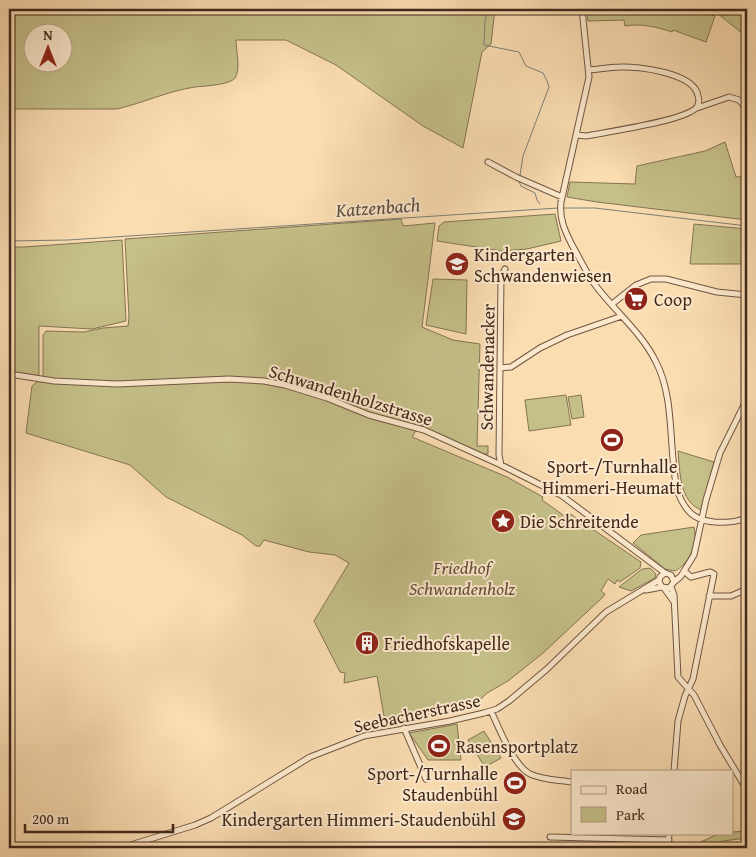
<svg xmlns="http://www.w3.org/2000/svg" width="756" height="857" viewBox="0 0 756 857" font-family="'Gentium Book Plus',serif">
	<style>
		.green { fill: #c5bf88; stroke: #837452; fill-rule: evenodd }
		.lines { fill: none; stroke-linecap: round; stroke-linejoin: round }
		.stream { stroke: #7a8077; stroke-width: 1 }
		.minor-casing { stroke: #705642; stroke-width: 7 }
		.minor { stroke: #fce9cd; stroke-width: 5 }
		.labels { text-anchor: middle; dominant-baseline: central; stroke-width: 4; stroke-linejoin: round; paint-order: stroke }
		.poi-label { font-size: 18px; fill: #41291d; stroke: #fce9cd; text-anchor: start }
		.street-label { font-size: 18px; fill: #41291d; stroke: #fce9cd }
		.park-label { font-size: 18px; font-style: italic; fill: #624e38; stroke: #fce9cd }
		.water-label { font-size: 19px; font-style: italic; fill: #594d42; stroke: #fce9cd }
	</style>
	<rect width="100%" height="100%" fill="#fbddb2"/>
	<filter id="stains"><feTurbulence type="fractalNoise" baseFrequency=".004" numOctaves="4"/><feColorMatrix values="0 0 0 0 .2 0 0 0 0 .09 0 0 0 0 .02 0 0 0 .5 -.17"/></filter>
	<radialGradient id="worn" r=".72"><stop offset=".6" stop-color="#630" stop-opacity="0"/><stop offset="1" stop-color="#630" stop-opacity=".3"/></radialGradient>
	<path class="green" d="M9,9H495L491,44L482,52L463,148L423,126L336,65L286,40H236C236,51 241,69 235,78C230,85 204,86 195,87C168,91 143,103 117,109H9ZM32,32H62V62H32Z
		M586,9H694L715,16L706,42L673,30L672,32C658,27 639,23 625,26L624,20L588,21Z
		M712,9H747V37Z
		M725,142L736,177L747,176V220L597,202L567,197L570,182L635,184L637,166L705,151Z
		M555,214L561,241L527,249L502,251L437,241L439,226L444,222Z
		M401,219L403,226L435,223L422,327L453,340L480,344L477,446H488V454H481L422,426V421L412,437L507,477L543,497L542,500L566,517L569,513L641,562L640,568L620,582L617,580L615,584L608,579L601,591L605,594L603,597L543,653L508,681L487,693L482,698L447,713L401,724L384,716L377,676L344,683L345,673L340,672L314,621L349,563L335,555L309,552L264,540L260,546H256L242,535L166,497L130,465L26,433L32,386L43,377V335L46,331L84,332L103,328L128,326L129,317L125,239Z
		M694,224L747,229V264H690Z
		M122,240L126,321L92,329L39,326V376L9,371V247H24Z
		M433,279L467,280L466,334L426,325Z
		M566,395L571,425L529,431L525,400Z
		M581,395L584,417L572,419L568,397Z
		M678,451L714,462L701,510C679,501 680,471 678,451Z
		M694,527C698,543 690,563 675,571L665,569L633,543L641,535Z
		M650,568L656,574L655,578L631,591L619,587L642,569Z
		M457,724L461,760H428L409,733Z
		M484,731L501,758L485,767L468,740Z
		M747,831V838L723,841L705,848H688L720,833Z
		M622,841L664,842L663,848H622Z"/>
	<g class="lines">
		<path class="stream" d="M487,14L485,20L484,45L519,52L526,66L543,73L547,81L549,87L523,156L520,175
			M519,182L521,186L535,193L537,200L540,204
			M562,208H595L747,226
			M9,241L68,240L558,208"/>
		<g class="minor-casing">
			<path id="minor" d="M582,9L589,77L561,202C559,219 565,231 572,245C579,257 585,270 593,282C612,309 641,331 656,362C671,391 670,427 673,459C675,477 675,494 687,509C699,526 730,524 747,518
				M697,108L729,97L739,100L747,109
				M577,135L586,136C606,132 686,121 697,107C699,104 699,99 698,96C695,73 638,66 620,67C610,67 600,69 589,70
				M488,162L516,177L562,197
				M612,304L636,285L651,279H666L717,292L747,295
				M500,368L511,367L540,348L567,335L622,316
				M9,374L54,381L117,384L229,379L264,381L285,385L327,398L369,415L424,430L501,465L561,495L665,573L671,575L674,582L669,588L662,587L659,582L660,577L665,573
				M501,465L499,455L501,277L505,269
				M674,582L681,576L694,555L706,500L720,453L747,399
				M671,587L674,595L678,677L694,695L720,745L747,790
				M664,588L674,602
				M646,590L662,587
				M709,596H731L747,589
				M491,711C499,728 513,765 530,774C543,780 558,780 572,782
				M404,728L426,779
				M674,771L678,721L685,696L693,679L714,574L710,572L691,577L684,571
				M550,837L669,840
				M121,848L195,825L211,818L310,757L364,736L450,721L484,713L497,709L509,701L547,669L606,612L659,580
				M668,848L669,833"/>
		</g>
		<use href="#minor" class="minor"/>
	</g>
	<defs>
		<g id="school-disc" transform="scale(1.25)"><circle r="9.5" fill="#8f2418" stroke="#fce9cd"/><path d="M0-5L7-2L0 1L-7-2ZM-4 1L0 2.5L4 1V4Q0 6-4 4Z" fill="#fff"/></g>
		<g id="supermarket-disc" transform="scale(1.25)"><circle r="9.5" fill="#8f2418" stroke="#fce9cd"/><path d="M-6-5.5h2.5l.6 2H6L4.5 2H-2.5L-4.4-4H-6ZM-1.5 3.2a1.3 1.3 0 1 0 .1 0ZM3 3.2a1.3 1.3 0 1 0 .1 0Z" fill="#fff"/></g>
		<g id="stadium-disc" transform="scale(1.25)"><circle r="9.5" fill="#8f2418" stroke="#fce9cd"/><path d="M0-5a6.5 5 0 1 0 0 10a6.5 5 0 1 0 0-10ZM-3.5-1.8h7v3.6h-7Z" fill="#fff"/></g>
		<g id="sight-disc" transform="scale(1.25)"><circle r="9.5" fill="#8f2418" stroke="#fce9cd"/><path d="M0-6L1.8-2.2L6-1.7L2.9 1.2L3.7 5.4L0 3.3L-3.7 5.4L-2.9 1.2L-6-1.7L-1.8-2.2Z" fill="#fff"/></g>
		<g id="building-disc" transform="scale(1.25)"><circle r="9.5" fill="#8f2418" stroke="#fce9cd"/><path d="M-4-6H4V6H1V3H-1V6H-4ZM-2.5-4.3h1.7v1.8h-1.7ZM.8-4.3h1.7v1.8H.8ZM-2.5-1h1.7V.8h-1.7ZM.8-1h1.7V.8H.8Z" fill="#fff"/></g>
	</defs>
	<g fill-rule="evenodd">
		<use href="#school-disc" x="457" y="264"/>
		<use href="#supermarket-disc" x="636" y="299"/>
		<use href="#stadium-disc" x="612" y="440"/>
		<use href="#sight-disc" x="503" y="521"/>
		<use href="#building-disc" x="367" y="643"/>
		<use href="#stadium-disc" x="439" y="746"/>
		<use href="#stadium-disc" x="515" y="783"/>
		<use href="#school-disc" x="514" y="819"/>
	</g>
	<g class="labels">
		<g class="poi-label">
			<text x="474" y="254">Kindergarten<tspan x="474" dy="21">Schwandenwiesen</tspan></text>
			<text x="654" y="299">Coop</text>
			<text x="612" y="466" text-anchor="middle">Sport-/Turnhalle<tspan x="612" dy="21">Himmeri-Heumatt</tspan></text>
			<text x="520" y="521">Die Schreitende</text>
			<text x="384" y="643">Friedhofskapelle</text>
			<text x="456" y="746">Rasensportplatz</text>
			<text x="498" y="773" text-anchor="end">Sport-/Turnhalle<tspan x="498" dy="21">Staudenbühl</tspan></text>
			<text x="496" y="819" text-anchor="end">Kindergarten Himmeri-Staudenbühl</text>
		</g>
		<g class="street-label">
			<text transform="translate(487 367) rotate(-89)">Schwandenacker</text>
			<text transform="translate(351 395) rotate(17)">Schwandenholzstrasse</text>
			<text transform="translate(417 713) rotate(-12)">Seebacherstrasse</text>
		</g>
		<g class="park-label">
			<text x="462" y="567">Friedhof<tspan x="462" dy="21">Schwandenholz</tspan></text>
		</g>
		<g class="water-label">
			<text transform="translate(378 207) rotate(-4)">Katzenbach</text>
		</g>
	</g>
	<rect width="756" height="857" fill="none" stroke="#fbddb2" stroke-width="30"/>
	<rect x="10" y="10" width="736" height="837" fill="none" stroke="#41291d" stroke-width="2.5"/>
	<rect x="15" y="15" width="726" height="827" fill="none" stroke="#41291d"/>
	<rect x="571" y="770" width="162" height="65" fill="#fce9cd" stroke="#b19c87"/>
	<rect x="581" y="786" width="25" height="8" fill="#fce9cd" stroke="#b19c87"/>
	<text x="616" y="794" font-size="15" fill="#41291d">Road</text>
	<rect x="581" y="807" width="25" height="15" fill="#c5bf88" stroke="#b19c87"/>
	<text x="616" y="820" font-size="15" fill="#41291d">Park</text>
	<g transform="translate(48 48)"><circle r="24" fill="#fce9cd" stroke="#b19c87"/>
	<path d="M0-4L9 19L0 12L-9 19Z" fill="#8f2418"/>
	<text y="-8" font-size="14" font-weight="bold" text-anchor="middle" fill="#41291d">N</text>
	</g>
	<path d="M25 824v8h148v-8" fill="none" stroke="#41291d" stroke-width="2.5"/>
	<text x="32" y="824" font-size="15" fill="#41291d" stroke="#fce9cd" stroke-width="4" paint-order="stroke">200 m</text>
	<rect width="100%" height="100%" filter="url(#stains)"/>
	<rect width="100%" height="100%" fill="url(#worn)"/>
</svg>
